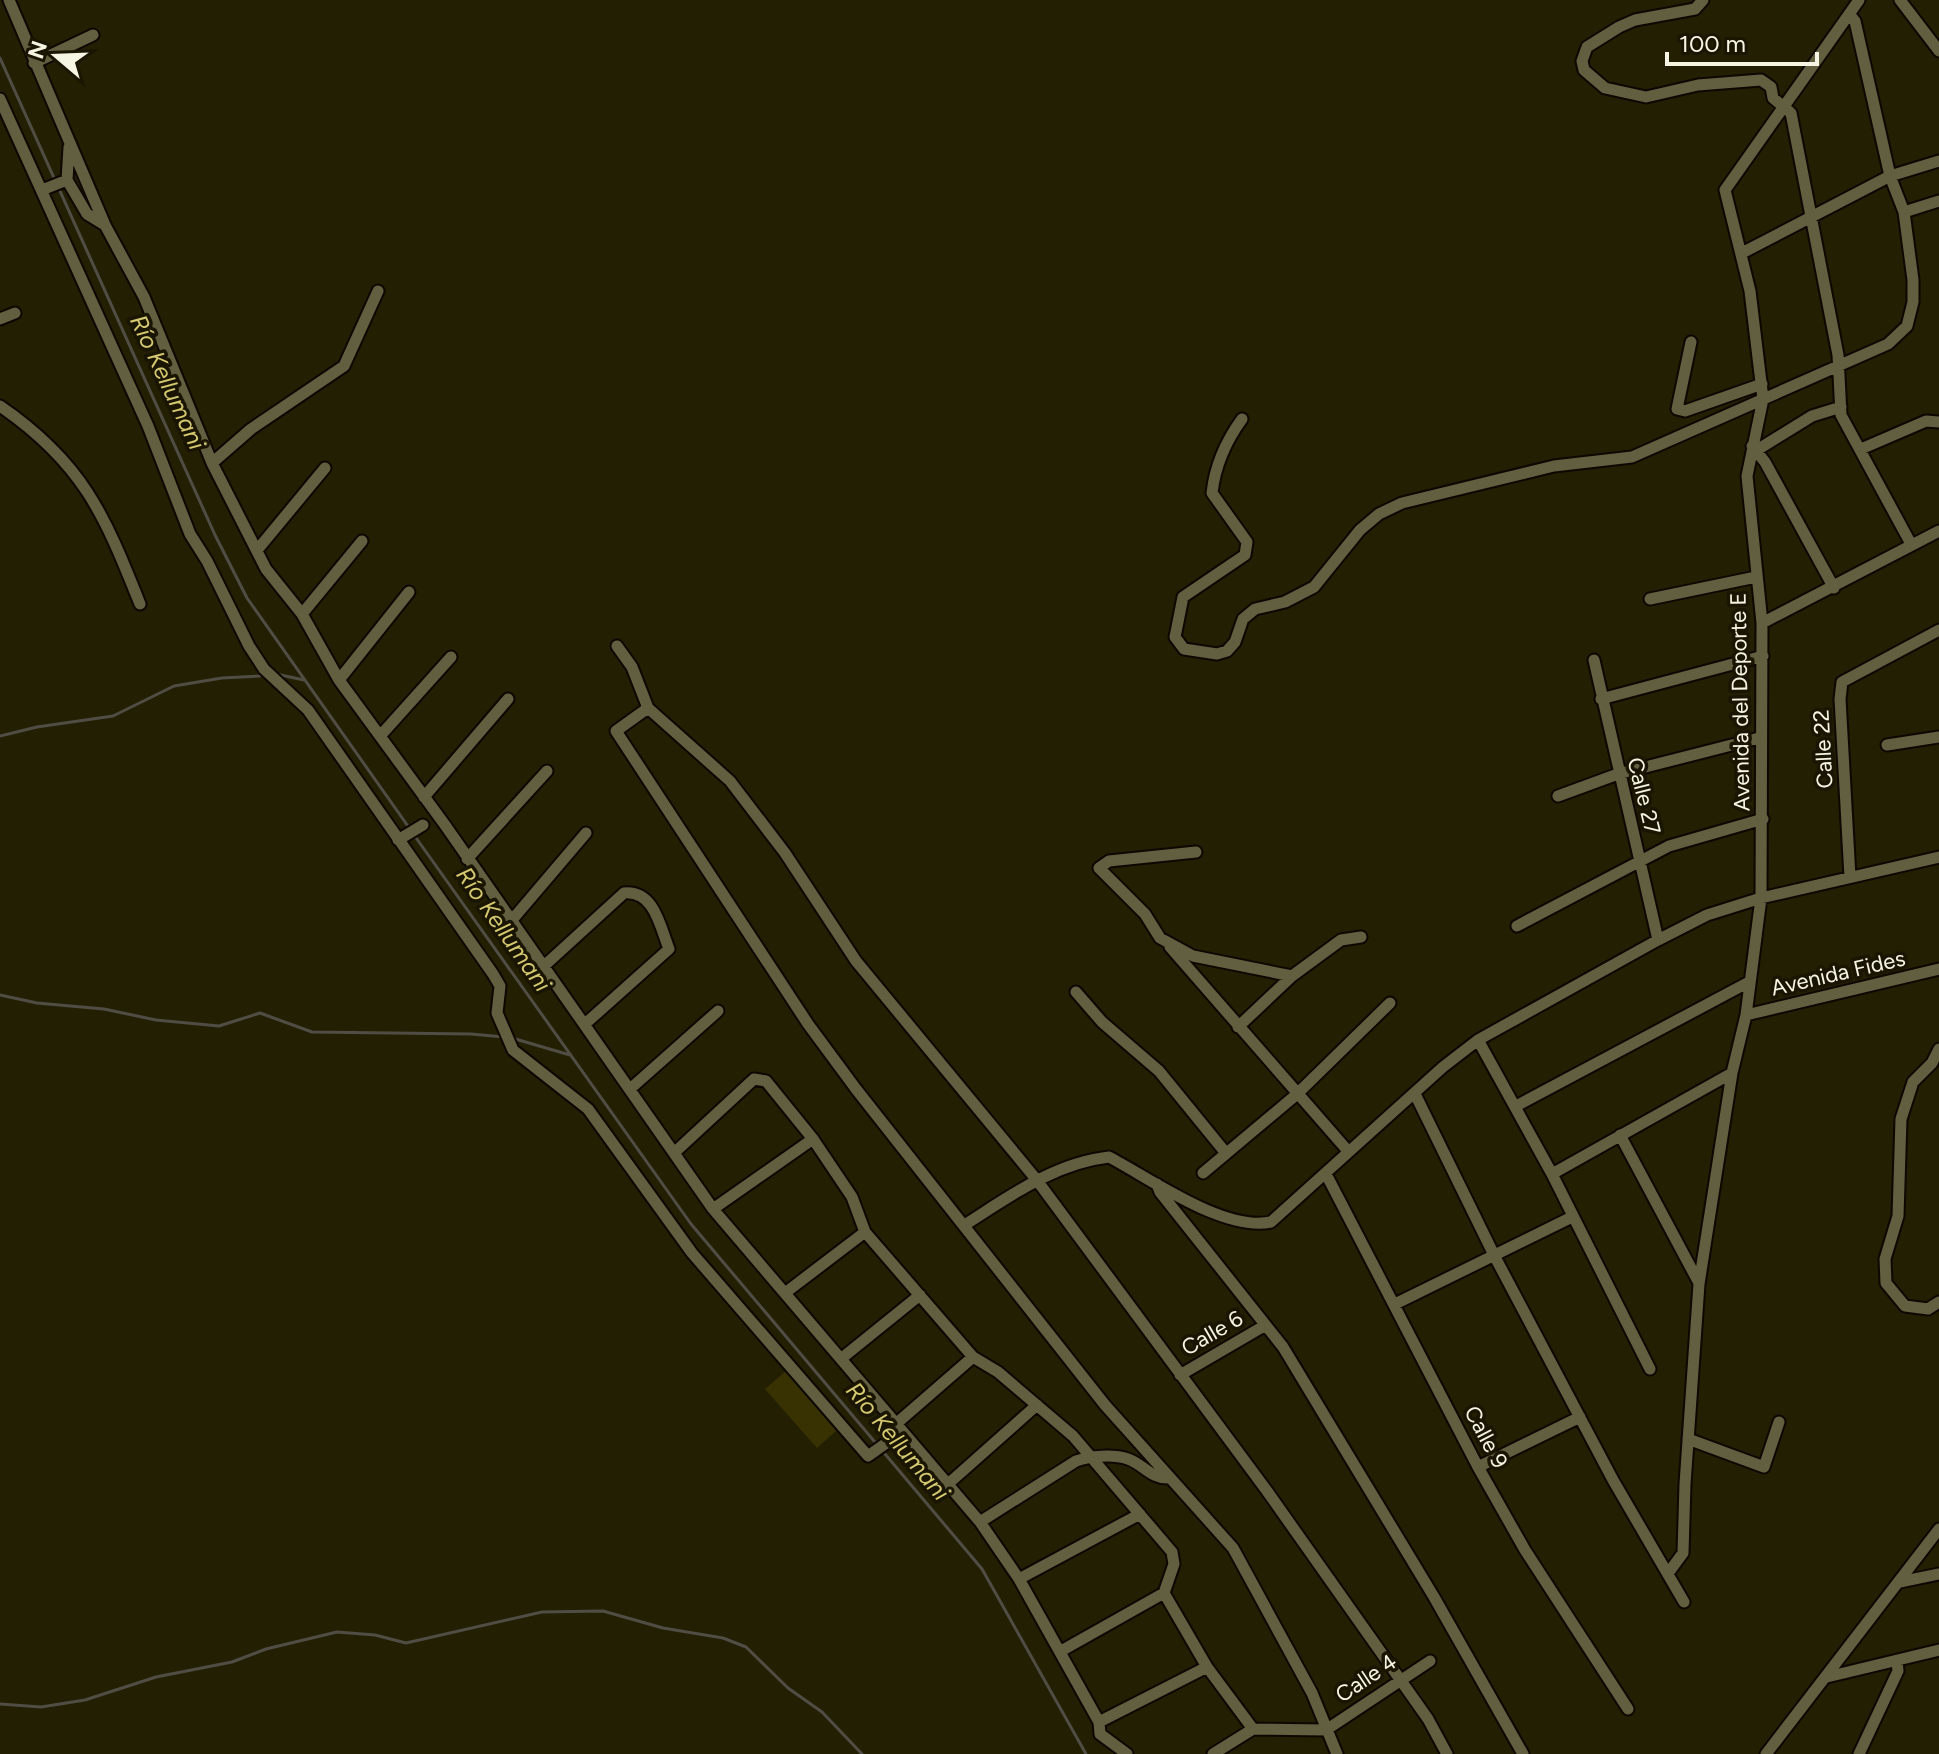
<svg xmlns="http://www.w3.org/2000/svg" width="1939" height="1754" viewBox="0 0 1939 1754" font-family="Figtree,sans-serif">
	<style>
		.green { fill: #383203 }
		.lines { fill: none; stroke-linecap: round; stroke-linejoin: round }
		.stream { stroke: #504d44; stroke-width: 3 }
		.street-casing { stroke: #0c0800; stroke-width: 15 }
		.street { stroke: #625e40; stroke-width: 11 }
		.labels { text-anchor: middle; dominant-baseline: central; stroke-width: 7; stroke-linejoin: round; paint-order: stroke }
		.street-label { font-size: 22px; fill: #f6f4e3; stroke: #191500 }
		.water-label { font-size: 24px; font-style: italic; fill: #d4c871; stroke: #191500 }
	</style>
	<rect width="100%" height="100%" fill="#231f03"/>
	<path class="green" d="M786,1371L837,1430L817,1448L765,1389Z"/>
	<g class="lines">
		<path class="stream" d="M0,58L215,535L247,598L410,829
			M276,674L304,680
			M0,736L37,727L113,716L174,686L222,678L260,676
			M414,835L691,1224L982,1569L1086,1754
			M0,995L37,1003L104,1009L156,1020L219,1026L260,1013L312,1032L471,1034L504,1037
			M512,1038L570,1055
			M0,1704L41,1707L85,1700L156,1677L232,1662L266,1649L337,1632L375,1635L406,1643L542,1612L603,1611L663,1628L723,1638L746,1647L788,1688L822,1712L862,1754"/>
		<g class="street-casing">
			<path id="street" d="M9,0L105,225L144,297L212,463L266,569L302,614L339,680L445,825L713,1209L980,1522L1019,1579L1099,1722L1100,1734L1127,1754
				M1703,0L1695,9L1635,20L1619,27L1587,47L1582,61L1584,70L1605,88L1646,97L1698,85L1761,80L1771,87L1773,98L1791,113L1838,355L1841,415L1911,544
				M1900,0L1939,51
				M34,63L93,35
				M0,99L148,426L190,534L207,561L249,646L264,669L308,710L493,974L500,986L497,1013L513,1050L588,1109L692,1253L868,1456L885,1444L897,1423L973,1357
				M67,180L69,147
				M42,190L67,180L87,214L105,225
				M1904,212L1939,201
				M1742,253L1890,176L1939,161
				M0,319L15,313
				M1691,342L1677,409L1685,411L1762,384
				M0,406C83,463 104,514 140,604
				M1242,419C1226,441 1215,466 1212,493L1247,542L1245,555L1183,597L1175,637L1184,649L1217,654L1227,651L1235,642L1243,619L1255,609L1285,602L1314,587L1360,530L1379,514L1402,503L1554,466L1632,457L1888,344L1907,326L1913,302V280L1904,212L1890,176L1855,21L1849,14
				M1752,446L1765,462L1834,588
				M1861,449L1926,421L1939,422
				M1757,450L1812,416L1841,407
				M212,463L251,429L344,366L378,291
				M258,549L325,468
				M1650,599L1756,577
				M302,614L362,541
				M1762,623L1939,531
				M617,646L632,667L648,708L730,781L785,853L856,961L1036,1179L1267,1491L1428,1719L1447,1754
				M1594,660L1658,940
				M339,680L409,592
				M1601,699L1763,656
				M648,708L616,731L808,1024L856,1089L1105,1405L1233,1548L1312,1693L1337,1754
				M381,735L451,657
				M1887,745L1939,737
				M1558,796L1618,774L1759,738
				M424,797L508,699
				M398,840L423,825
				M1196,852L1109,861L1099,868L1145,914L1160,938L1193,956L1292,976L1341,940L1361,937
				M467,859L547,771
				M1850,877L1840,699L1842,682L1939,630
				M512,920L586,833
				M1517,926L1669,846L1763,819
				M1170,947L1348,1151
				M544,966L624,893C654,890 660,926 669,949L585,1024
				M1076,992L1102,1022L1159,1071L1225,1152
				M1746,1015L1939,969
				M1238,1027L1292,976
				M1478,1040L1552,1174L1650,1369
				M1939,1049L1932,1063L1913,1082L1901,1119L1898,1216L1885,1259L1886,1283L1905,1306L1928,1309L1939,1302
				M630,1089L718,1011
				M1415,1094L1495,1257L1613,1480L1684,1602
				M1516,1106L1749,982
				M1620,1135L1699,1283
				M674,1153L754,1079L766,1081L813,1139L852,1197L865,1232L973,1357L998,1372L1073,1436L1172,1552L1174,1564L1164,1593L1207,1667L1253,1729
				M1203,1173L1296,1095L1390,1003
				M1326,1174L1478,1467L1525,1550L1628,1709
				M1552,1174L1732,1073
				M1157,1184L1160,1192L1283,1347L1434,1597L1523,1754
				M713,1209L813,1139
				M966,1224C1010,1196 1055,1163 1109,1157C1151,1179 1224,1232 1271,1222L1443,1067L1478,1040L1658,940L1707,915L1761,898L1939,857
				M785,1293L865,1232
				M1395,1304L1572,1217
				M842,1358L920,1295
				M1180,1375L1264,1326
				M1688,1439L1764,1467L1779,1422
				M1478,1467L1580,1417
				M948,1484L1037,1405
				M980,1522L1076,1461C1090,1456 1113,1454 1128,1459C1143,1464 1151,1479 1169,1478
				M1669,1572L1683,1553L1685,1484L1699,1284L1732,1073L1746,1015L1761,898L1762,623L1747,476L1763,399L1750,291L1725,190L1859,0
				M1019,1579L1140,1514
				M1900,1582L1939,1574
				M1061,1651L1164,1593
				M1827,1677L1939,1650
				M1099,1722L1207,1667
				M1213,1754L1253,1729L1326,1730L1430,1661
				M1766,1754L1939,1529
				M1859,1754L1898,1671L1897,1661"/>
		</g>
		<use href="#street" class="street"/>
	</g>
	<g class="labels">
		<g class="street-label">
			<text transform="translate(1740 702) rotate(-91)">Avenida del Deporte E</text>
			<text transform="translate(1823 749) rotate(-93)">Calle 22</text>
			<text transform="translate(1644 796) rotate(76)">Calle 27</text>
			<text transform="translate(1838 973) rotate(-13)">Avenida Fides</text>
			<text transform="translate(1212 1333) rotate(-30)">Calle 6</text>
			<text transform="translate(1486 1437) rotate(62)">Calle 9</text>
			<text transform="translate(1366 1678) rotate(-34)">Calle 4</text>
		</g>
		<g class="water-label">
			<text transform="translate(168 382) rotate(65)">Río Kellumani</text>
			<text transform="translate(504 929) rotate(55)">Río Kellumani</text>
			<text transform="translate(898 1441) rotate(50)">Río Kellumani</text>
		</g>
	</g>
	<g transform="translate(56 56) rotate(289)" stroke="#191500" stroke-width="6" paint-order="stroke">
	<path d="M0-6L14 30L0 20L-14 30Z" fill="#f6f4e3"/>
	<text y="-12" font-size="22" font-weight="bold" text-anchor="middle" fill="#f6f4e3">N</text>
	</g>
	<path d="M1667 52v12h150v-12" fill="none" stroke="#f6f4e3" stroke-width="4"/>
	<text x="1679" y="52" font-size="24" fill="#f6f4e3" stroke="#191500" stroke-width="6" paint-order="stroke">100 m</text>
</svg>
